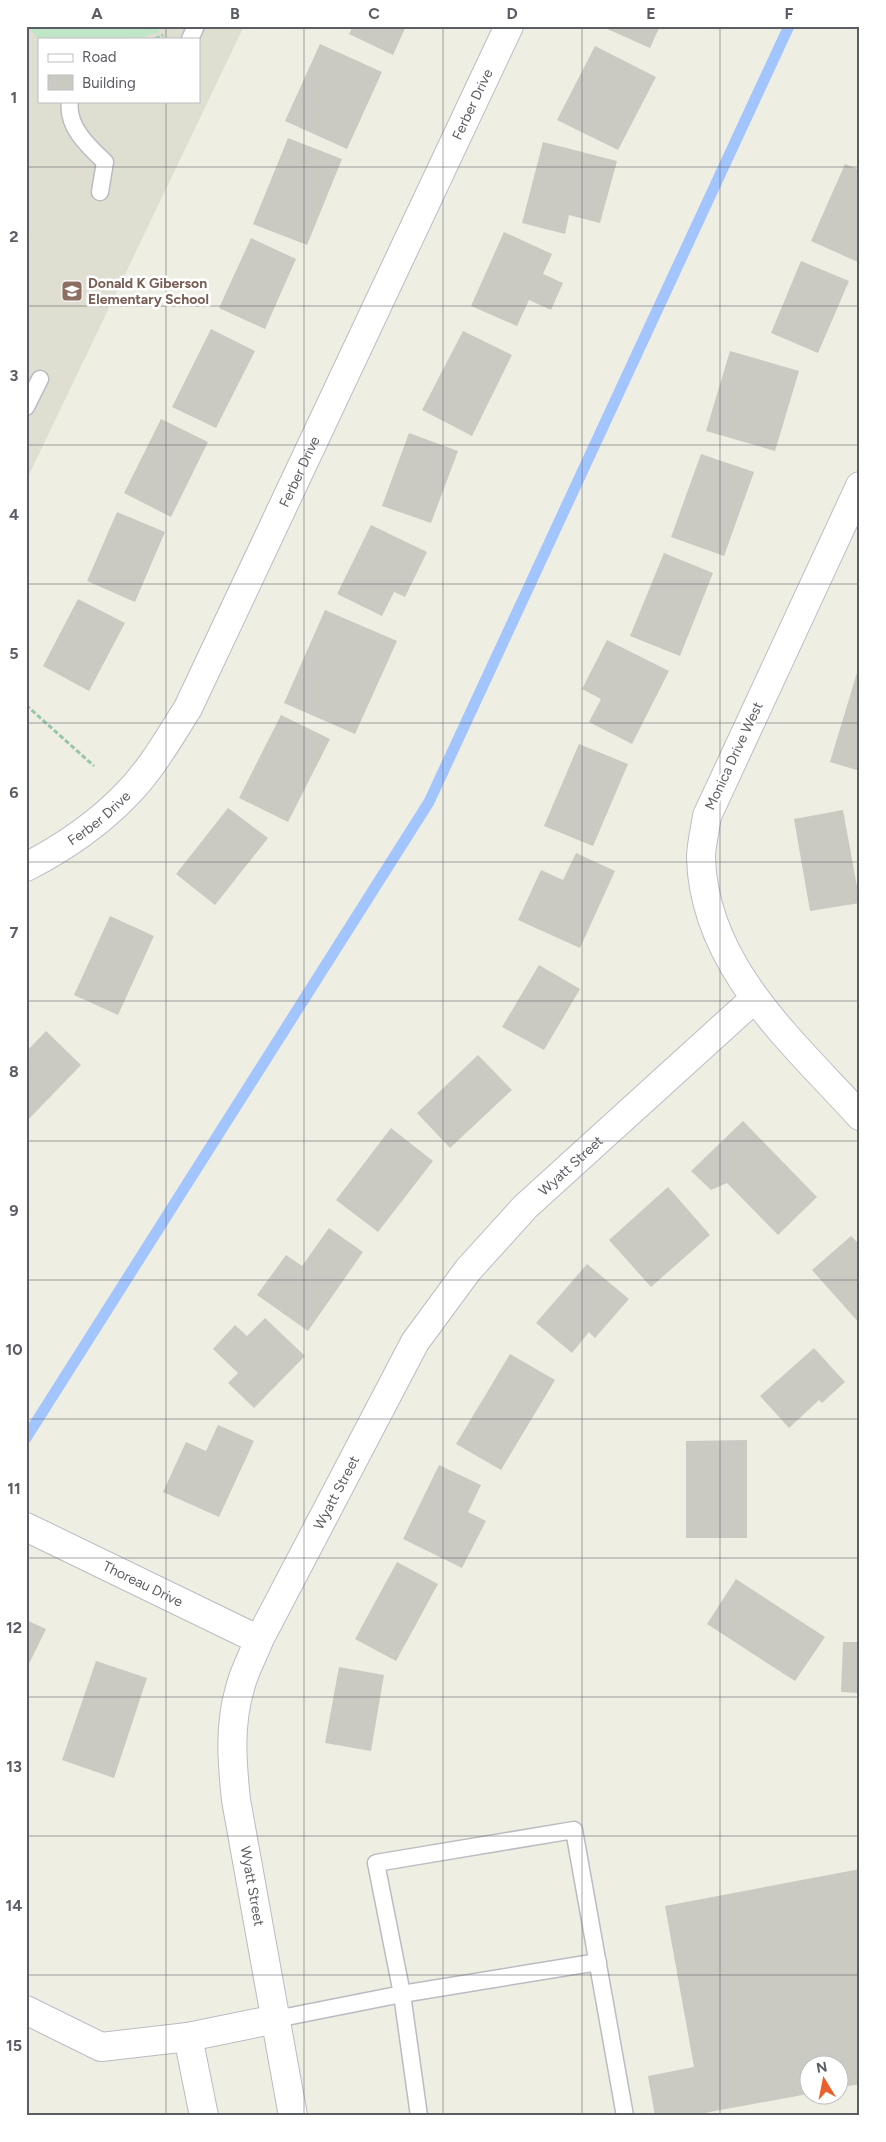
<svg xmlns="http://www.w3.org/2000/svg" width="886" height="2142" viewBox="0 0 886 2142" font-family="Figtree,sans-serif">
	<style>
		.education { fill: #deded1; fill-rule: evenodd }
		.green { fill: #bfe6c7 }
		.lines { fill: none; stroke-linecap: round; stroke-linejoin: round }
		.stream { stroke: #a2c4ff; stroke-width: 11 }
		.building { fill: #cbcac2 }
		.lane-casing { stroke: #bbbcc2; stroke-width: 19 }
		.street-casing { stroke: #bbbcc2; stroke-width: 30 }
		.secondary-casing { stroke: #bcbdc5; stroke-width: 30 }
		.path { stroke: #97c5ad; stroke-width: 3; stroke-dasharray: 5 2.5; stroke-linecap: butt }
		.lane { stroke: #fff; stroke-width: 16 }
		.street { stroke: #fff; stroke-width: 28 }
		.secondary { stroke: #fff; stroke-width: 28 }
		.grid { fill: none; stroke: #5b5d64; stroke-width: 1; stroke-opacity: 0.55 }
		.labels { text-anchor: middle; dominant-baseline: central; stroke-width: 5; stroke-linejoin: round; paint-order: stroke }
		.street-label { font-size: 14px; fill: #5b5d64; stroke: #fff }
		.education-label { font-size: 14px; font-weight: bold; fill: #785e54; stroke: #fff; text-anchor: start }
		.neatline { fill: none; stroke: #5b5d64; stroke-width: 2 }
		.grid-label { font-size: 16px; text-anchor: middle; font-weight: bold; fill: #5b5d64 }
	</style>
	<rect width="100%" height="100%" fill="#eeeee3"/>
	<path class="education" d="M26,26H244L26,481ZM39,39H199V101H39Z"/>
	<path class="green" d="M27,26H161L158,32L137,39H39Z"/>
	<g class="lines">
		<path class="stream" d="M26,1438L429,802L789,26"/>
	</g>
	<path class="building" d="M353,26H406L393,55L349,34Z
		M606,26H660L650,48L605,28Z
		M320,44L382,72L347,149L285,121Z
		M595,46L656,77L618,150L557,120Z
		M288,138L342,159L307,245L253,224Z
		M543,142L617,161L600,223L569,215L565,234L522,223Z
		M845,164L860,170V263L811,241Z
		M504,232L552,254L543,274L563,283L551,310L529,300L517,326L471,306Z
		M251,238L296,259L265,329L219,308Z
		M801,261L849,281L818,353L771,333Z
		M211,329L255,351L216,428L172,407Z
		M463,331L512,355L472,436L422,410Z
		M730,351L799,371L775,451L706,431Z
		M161,419L208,442L171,517L124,493Z
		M409,433L458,451L431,523L382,506Z
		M701,454L754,472L724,556L671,537Z
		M117,512L165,532L135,602L87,581Z
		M371,525L427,552L405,597L394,592L382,616L337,594Z
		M664,553L713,573L680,656L630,636Z
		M78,599L125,623L89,691L43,666Z
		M325,610L397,641L355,734L284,703Z
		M607,640L669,671L632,744L589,722L601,699L582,689Z
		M859,666H860V771L830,762Z
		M281,715L330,739L288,822L239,798Z
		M579,744L628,764L593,846L544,826Z
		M228,808L268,838L215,905L176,874Z
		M843,810L860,903L810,911L794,819Z
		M576,853L615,871L580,948L518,920L541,870L563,880Z
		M110,916L154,936L118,1015L74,995Z
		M539,965L580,989L544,1050L502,1027Z
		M46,1031L81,1065L26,1122V1052Z
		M478,1055L512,1090L450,1148L417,1113Z
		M743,1121L817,1197L778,1235L727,1183L711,1190L691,1171Z
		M391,1128L433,1161L378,1232L336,1200Z
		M668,1187L710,1235L651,1287L609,1240Z
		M329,1228L363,1252L308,1331L257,1295L286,1255L302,1266Z
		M851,1236L860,1245V1324L812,1270Z
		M587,1264L629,1299L595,1338L589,1332L572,1353L536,1323Z
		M265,1318L305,1356L254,1408L228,1383L238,1373L213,1349L235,1325L247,1336Z
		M814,1348L845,1382L822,1403L819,1400L789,1428L760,1396Z
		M510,1354L555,1380L501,1470L456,1444Z
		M218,1425L254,1441L219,1517L163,1492L186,1442L206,1451Z
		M747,1440V1538H686V1441Z
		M439,1465L481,1485L468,1512L486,1521L462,1568L403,1539Z
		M397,1562L438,1584L396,1661L355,1639Z
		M736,1579L825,1637L795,1681L707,1624Z
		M26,1620L46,1629L26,1670Z
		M843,1642H860V1693L841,1692Z
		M96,1661L147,1678L114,1778L62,1760Z
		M339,1667L384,1675L371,1751L325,1743Z
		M860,1869V2084L838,2088V2064H808V2094L688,2116H655L648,2076L694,2067L665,1906Z"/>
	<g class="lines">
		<g class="lane-casing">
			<path id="lane" d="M190,39L196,26
				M70,101C66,126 88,146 105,162L100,192
				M26,407L40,379
				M276,2019L402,1994L598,1962
				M419,2116L402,1994L376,1863L574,1830L625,2116"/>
		</g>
		<g class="street-casing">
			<g id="street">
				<path id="s1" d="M26,867C63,848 97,825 126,795C151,770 169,738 188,708L509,26"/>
				<path id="s2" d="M26,1527L259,1640"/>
				<path d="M26,2010L101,2047L188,2037L276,2019"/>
				<path d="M188,2037L204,2116"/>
				<path id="s3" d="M293,2116L236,1800C232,1762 229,1725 240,1688C244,1671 253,1656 259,1640L415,1342L468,1270L525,1207L754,999"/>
			</g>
		</g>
		<g class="secondary-casing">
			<path id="secondary" d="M860,486L707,816C705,830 701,845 701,858C704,966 793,1042 860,1116"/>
		</g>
		<path class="path" d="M155,39L163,35
			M26,705L94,766"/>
		<use href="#lane" class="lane"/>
		<use href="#street" class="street"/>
		<use href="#secondary" class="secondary"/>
	</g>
	<path class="grid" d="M166,26V39M304,26V2116M443,26V2116M582,26V2116M720,26V2116M166,101V2116M26,167H860M26,306H860M26,445H860M26,584H860M26,723H860M26,862H860M26,1001H860M26,1141H860M26,1280H860M26,1419H860M26,1558H860M26,1697H860M26,1836H860M26,1975H860"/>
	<defs>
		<g id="school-square" transform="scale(1.125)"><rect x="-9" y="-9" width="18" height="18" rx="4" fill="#8d6e63" stroke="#fff"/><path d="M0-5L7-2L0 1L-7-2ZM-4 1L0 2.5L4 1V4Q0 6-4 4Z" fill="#fff"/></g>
	</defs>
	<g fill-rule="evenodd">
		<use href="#school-square" x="72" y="291"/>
	</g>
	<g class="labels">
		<g class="street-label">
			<text stroke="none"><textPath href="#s1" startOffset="898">Ferber Drive</textPath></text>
			<text stroke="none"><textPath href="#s1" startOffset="492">Ferber Drive</textPath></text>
			<text transform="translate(734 756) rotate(-65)">Monica Drive West</text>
			<text stroke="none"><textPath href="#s1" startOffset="88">Ferber Drive</textPath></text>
			<text stroke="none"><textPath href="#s3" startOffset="1058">Wyatt Street</textPath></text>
			<text stroke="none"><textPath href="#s3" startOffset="652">Wyatt Street</textPath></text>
			<text stroke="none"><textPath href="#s2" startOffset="130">Thoreau Drive</textPath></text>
			<text transform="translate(252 1886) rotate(80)">Wyatt Street</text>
		</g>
		<g class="education-label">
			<text x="88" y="283">Donald K Giberson<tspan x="88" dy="16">Elementary School</tspan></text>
		</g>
	</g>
	<rect width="886" height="2142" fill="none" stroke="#ffffff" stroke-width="55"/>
	<rect x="38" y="38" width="162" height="65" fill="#ffffff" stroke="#bdbec1"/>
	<rect x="48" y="54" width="25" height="8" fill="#ffffff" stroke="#bdbec1"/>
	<text x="82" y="62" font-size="15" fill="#5b5d64">Road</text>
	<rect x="48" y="75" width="25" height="15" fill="#cbcac2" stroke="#bdbec1"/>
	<text x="82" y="88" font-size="15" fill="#5b5d64">Building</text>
	<g transform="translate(824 2080) rotate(350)"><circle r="24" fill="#ffffff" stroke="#bdbec1"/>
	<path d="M0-4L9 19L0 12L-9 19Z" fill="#ec612b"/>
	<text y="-8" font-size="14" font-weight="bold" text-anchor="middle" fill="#5b5d64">N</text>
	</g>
	<rect x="28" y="28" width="830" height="2086" class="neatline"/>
	<g class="grid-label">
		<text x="97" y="19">A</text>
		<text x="235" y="19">B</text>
		<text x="374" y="19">C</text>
		<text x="512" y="19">D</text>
		<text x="651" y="19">E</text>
		<text x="789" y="19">F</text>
		<text x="14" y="103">1</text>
		<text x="14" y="242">2</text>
		<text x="14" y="381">3</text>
		<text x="14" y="520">4</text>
		<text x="14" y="659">5</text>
		<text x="14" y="798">6</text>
		<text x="14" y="938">7</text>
		<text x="14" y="1077">8</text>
		<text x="14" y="1216">9</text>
		<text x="14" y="1355">10</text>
		<text x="14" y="1494">11</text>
		<text x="14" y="1633">12</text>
		<text x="14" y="1772">13</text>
		<text x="14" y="1911">14</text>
		<text x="14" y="2051">15</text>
	</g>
</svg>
